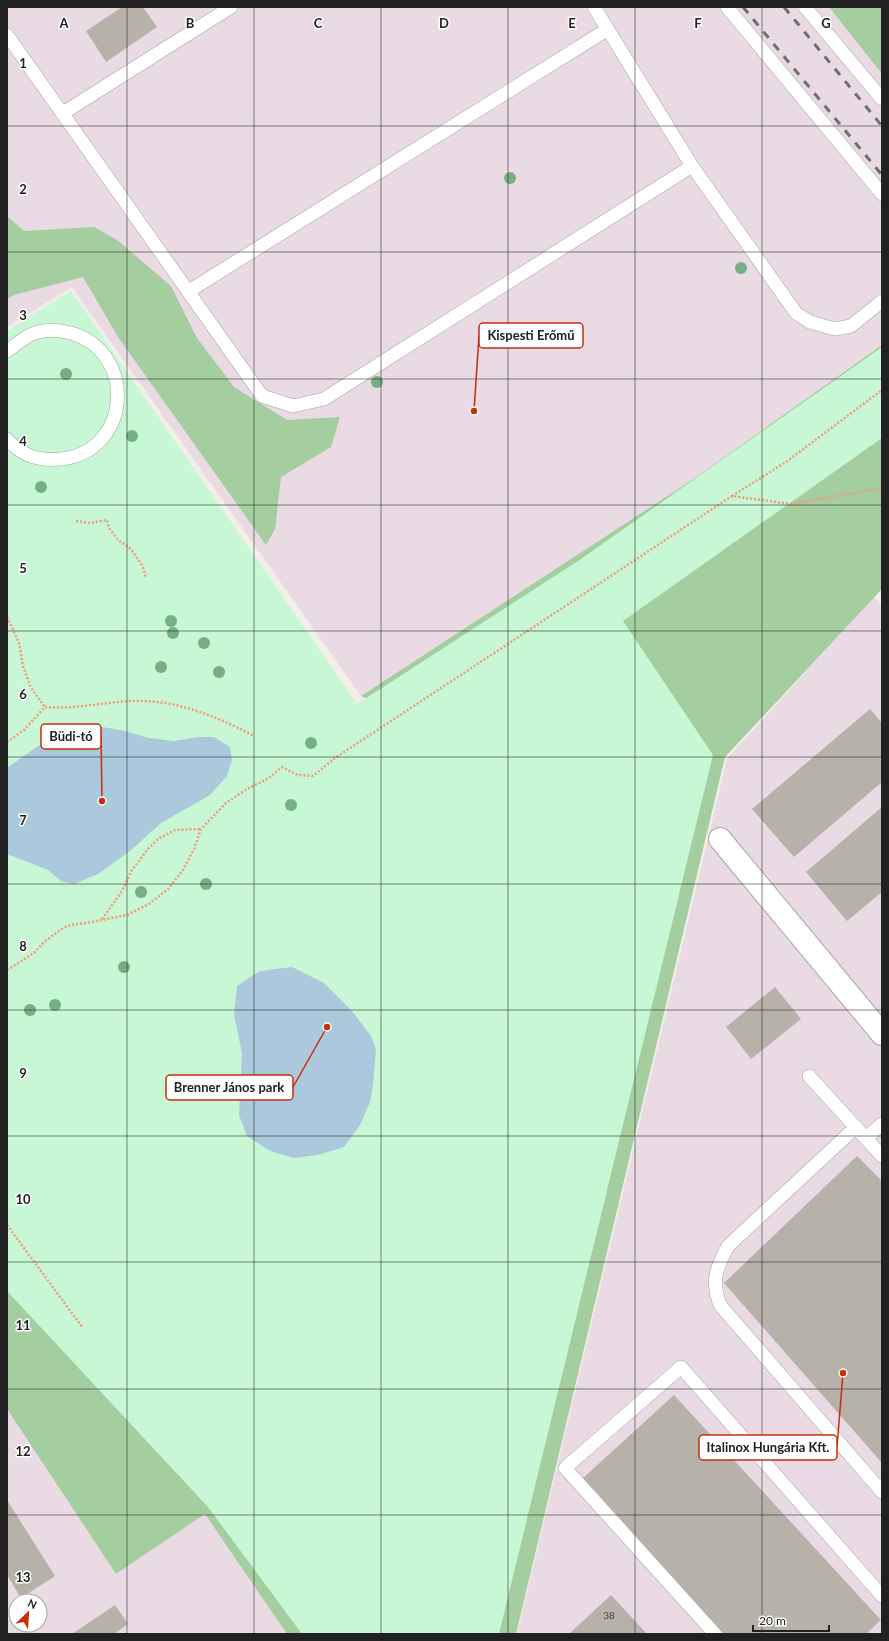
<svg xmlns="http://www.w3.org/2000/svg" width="889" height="1641" viewBox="0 0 889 1641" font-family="Lato,sans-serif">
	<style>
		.residential { fill: #dfdede }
		.industrial { fill: #e9dae4 }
		.forest { fill: #a4ce9f }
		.park { fill: #c8f7d5 }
		.water { fill: #abc8dc }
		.building { fill: #b6b2aa }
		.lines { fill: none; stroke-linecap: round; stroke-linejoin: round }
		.lane-casing { stroke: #a5a5a5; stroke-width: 14 }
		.street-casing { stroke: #a5a5a5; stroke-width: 24 }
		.path { stroke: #f39b77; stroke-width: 2.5; stroke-dasharray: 2 2; stroke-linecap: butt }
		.lane { stroke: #fff; stroke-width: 13 }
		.street { stroke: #fff; stroke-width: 22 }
		.rail { stroke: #6f6f6f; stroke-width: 3; stroke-dasharray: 8 8; stroke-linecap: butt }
		.tree { fill: #76b082 }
		.grid { fill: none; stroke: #212121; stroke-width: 1; stroke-opacity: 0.55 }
		.labels { text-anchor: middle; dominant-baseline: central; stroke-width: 3; stroke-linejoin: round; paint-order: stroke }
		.number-label { font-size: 10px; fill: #464543 }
		.grid-label { font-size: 13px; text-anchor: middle; font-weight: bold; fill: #212121; stroke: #fff; stroke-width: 3; stroke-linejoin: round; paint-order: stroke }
		.leader { fill: none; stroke: #c72e0b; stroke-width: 1.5 }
		.callout-dot { fill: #c72e0b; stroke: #fff; stroke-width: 1.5 }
		.callout { fill: #fff; stroke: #c72e0b; stroke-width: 1.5 }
		.callout-label { font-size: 13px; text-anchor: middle; font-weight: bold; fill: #212121 }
	</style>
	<rect width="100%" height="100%" fill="#f1efe8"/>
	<path class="residential" d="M7,1590L16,1603V1625H31L37,1634H7Z"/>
	<path class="industrial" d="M7,7H829L882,74V345L695,478L361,696L72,287L7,327Z
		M874,596L882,606V1634H517L727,759Z
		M7,1409L116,1574L205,1514L287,1634H37L31,1625H40V1601H16V1603L7,1590Z"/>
	<path class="forest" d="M829,7H882V74Z
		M7,216L24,231L94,227L117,240L171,286L197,338L234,387L287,420L340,417L331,447L281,477L275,529L266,545L118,337L83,277L14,295L7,299Z
		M882,345V589L725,757L516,1634H287L205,1514L116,1574L7,1409V1064L372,701L361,696L695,478Z"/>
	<path class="park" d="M71,291L357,704L581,559L882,347V438L623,621L713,755L499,1634H302L208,1507L7,1291V331Z"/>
	<path class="water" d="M95,726L121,730L149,738L174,741L197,737H214L230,747L232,760L227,776L210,795L161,823L130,851L98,874L74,884L61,881L48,870L7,854V768L48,739L69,728Z
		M292,967L324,983L352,1011L371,1036L376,1049L373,1085L370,1102L360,1125L344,1147L318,1155L293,1158L270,1151L247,1136L239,1115L242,1053L234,1015L237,986L260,971Z"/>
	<path class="building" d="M122,7H143L157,27L106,62L86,31Z
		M870,709L882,723V782L794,857L752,809Z
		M882,807V892L847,921L806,872Z
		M775,987L801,1019L751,1059L726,1027Z
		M857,1156L882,1181V1463L724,1283Z
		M674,1395L881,1620L866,1634H724L582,1479Z
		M7,1500L55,1576L21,1598L7,1575Z
		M611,1595L647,1634H569Z
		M115,1605L128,1624L114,1634H72Z"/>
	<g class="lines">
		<g class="lane-casing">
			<path id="lane" d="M594,7L692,166L796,313L810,322L835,329L851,326L882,301
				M727,7L882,194
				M805,7L882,99
				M7,35L262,396L293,406L324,399L692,166
				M63,113L231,7
				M189,291L608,29
				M7,351C16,345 25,336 35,333C46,329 60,330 71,333C138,353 131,452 61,459C38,461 22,456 7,439
				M809,1076L882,1156
				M856,1127L728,1246C716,1269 711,1280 720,1305L882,1492
				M866,1138L882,1124
				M715,1634L565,1468L681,1367L882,1596"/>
		</g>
		<g class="street-casing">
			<path id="street" d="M720,839L882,1034"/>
		</g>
		<path class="path" d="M732,496L786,462L882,390
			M76,521L90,523L107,520L109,528L118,540L131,549L143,567L146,578
			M7,617L19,643L23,666L31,688L45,707
			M7,742L24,730L45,707C78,710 110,700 143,701C182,702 220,718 254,736
			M102,919L121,893L132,870L148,849L158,839L175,830L201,829
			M7,970L23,960L35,952L44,942L63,928L71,925L86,923L127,915L149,904L168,889L183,870L194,849L201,829L226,803L247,789L269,778L282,767L298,775L313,776L335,758L732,496L791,504L882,488
			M7,1225L83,1328"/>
		<use href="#lane" class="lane"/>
		<use href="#street" class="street"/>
		<path class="rail" d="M743,7L882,175
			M784,7L882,126"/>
	</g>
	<g class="tree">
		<circle cx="510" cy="178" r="6"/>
		<circle cx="741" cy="268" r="6"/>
		<circle cx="66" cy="374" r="6"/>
		<circle cx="377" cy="382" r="6"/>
		<circle cx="132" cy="436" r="6"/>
		<circle cx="41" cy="487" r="6"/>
		<circle cx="171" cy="621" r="6"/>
		<circle cx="173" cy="633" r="6"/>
		<circle cx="204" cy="643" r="6"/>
		<circle cx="161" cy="667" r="6"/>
		<circle cx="219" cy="672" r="6"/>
		<circle cx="311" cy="743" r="6"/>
		<circle cx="291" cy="805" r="6"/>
		<circle cx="206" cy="884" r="6"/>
		<circle cx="141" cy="892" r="6"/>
		<circle cx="124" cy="967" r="6"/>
		<circle cx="55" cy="1005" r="6"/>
		<circle cx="30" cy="1010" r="6"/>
	</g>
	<path class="grid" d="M127,7V1634M254,7V1634M381,7V1634M508,7V1634M635,7V1634M762,7V1634M7,126H882M7,252H882M7,379H882M7,505H882M7,631H882M7,757H882M7,884H882M7,1010H882M7,1136H882M7,1262H882M7,1389H882M7,1515H882"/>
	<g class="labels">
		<g class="number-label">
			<text x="609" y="1615">38</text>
		</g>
	</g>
	<g class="grid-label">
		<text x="64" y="28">A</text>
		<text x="190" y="28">B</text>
		<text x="318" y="28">C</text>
		<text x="444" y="28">D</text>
		<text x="572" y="28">E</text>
		<text x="698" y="28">F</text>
		<text x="826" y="28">G</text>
		<text x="23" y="68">1</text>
		<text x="23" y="194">2</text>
		<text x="23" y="320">3</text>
		<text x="23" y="446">4</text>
		<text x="23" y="573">5</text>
		<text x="23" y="699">6</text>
		<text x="23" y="825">7</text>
		<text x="23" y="951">8</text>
		<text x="23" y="1078">9</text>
		<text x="23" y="1204">10</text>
		<text x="23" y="1330">11</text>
		<text x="23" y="1456">12</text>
		<text x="23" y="1582">13</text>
	</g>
	<path class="leader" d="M474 411L479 336M102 801L101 736M327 1027L293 1087M843 1373L837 1447"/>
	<g class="callout-dot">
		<circle cx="474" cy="411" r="4"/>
		<circle cx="102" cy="801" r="4"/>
		<circle cx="327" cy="1027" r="4"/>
		<circle cx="843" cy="1373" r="4"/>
	</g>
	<g class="callout">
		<rect x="479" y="323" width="104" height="25" rx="4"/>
		<rect x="41" y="724" width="60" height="25" rx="4"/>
		<rect x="166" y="1075" width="127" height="25" rx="4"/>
		<rect x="699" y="1435" width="138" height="25" rx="4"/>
	</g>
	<g class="callout-label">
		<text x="531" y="340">Kispesti Erőmű</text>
		<text x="71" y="741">Büdi-tó</text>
		<text x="229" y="1092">Brenner János park</text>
		<text x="768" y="1452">Italinox Hungária Kft.</text>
	</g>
	<rect width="889" height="1641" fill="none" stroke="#212121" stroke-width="16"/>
	<g transform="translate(28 1613) rotate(25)"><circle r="19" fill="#ffffff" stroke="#a6a6a6"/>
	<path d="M0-3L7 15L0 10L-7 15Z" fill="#c72e0b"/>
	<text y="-6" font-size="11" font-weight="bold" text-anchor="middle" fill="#212121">N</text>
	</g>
	<path d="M753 1625v6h76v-6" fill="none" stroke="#212121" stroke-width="2"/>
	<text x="759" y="1625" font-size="12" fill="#212121" stroke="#ffffff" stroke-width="3" paint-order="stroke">20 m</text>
</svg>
